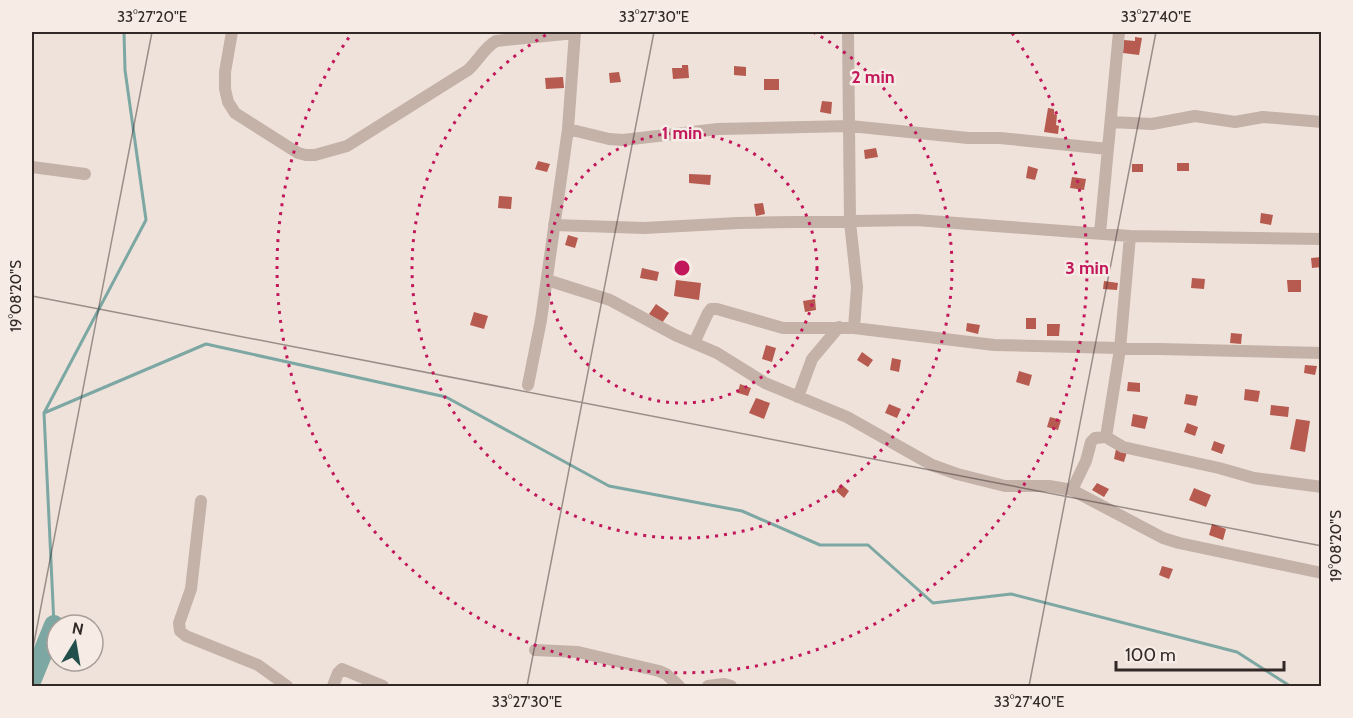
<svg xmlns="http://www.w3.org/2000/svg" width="1353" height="718" viewBox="0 0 1353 718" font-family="Cabin,sans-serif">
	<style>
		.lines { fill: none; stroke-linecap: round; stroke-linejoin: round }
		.stream { stroke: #7ca7a3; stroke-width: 3 }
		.river { stroke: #7ca7a3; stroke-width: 20 }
		.building { fill: #b75a4f }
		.minor { stroke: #c4b1a8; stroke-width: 12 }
		.ticks { fill: none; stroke: #322927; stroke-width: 1.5; stroke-opacity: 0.45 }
		.ring { fill: none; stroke: #c2185b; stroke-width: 3; stroke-dasharray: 3 6 }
		.centre { fill: #c2185b; stroke: #f6ece5; stroke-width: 3 }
		.ring-label { font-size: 18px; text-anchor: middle; font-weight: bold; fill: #c2185b; stroke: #f6ece5; stroke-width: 5; stroke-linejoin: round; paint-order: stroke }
		.neatline { fill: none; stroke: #322927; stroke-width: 2 }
		.ticks-label { font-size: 15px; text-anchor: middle; fill: #322927 }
	</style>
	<rect width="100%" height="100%" fill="#eee2da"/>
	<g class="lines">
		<path class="stream" d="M44,413L206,344L446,397L609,486L742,511L820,545H868L933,603L1011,594L1237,652L1290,686
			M54,625L44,413L146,220L125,70L124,32"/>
		<path class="river" d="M32,679L54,625"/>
	</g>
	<path class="building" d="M1135,37L1142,38L1139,55L1123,53L1124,40L1135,41Z
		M682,65H688L689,78L673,79L672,68H682Z
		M734,66L746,67V76L734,75Z
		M619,72L621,82L610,83L609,73Z
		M563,77L564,88L546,89L545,78Z
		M764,79H779V90H764Z
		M822,101L832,102L831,114L820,112Z
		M1048,108L1054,109V114L1057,115L1056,125L1059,126L1058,134L1044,132Z
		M876,148L878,157L865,159L864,150Z
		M538,161L550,164L547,172L535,169Z
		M1177,163H1189V171H1177Z
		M1132,164H1143V172H1132Z
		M1028,166L1038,169L1035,180L1026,178Z
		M689,174L711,175L710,185L689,183Z
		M1072,177L1086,179L1084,190L1070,188Z
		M499,196L512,197L511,209L498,208Z
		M763,203L765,214L756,216L754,204Z
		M1261,213L1273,215L1271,225L1260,223Z
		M568,235L578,238L575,248L565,245Z
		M1322,257V267L1312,268L1311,258Z
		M642,268L659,272L657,281L640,278Z
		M1192,278L1205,279L1204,289L1191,288Z
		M676,280L701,283L699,300L674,296Z
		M1287,280H1301V292H1288Z
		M1104,281L1118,283L1117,290L1103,289Z
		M815,299L816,310L805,312L803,301Z
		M656,304L669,313L662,323L649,314Z
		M474,312L488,316L484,329L470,325Z
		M1026,318H1036V329H1026Z
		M967,323L980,325L978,334L966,331Z
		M1047,324H1060L1059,336H1047Z
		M1231,333L1242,334L1241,344L1230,343Z
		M766,345L776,348L772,362L762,359Z
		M862,352L873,360L868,367L857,360Z
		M892,358L901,360L899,372L890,370Z
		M1305,365L1317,366L1315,375L1304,373Z
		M1019,371L1032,375L1029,386L1016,382Z
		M1128,382L1140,383V392L1127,391Z
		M740,384L751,388L748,396L738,393Z
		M1245,389L1260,391L1258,402L1244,400Z
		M1186,394L1198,396L1196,406L1184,404Z
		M756,398L770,403L764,419L749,413Z
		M889,404L901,409L897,418L885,413Z
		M1271,405L1289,407L1288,417L1270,415Z
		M1133,414L1148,417L1145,429L1131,426Z
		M1050,417L1061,420L1058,430L1047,427Z
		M1296,419L1310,421L1305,452L1290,449Z
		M1187,423L1198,427L1195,436L1184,432Z
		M1214,441L1225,445L1222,454L1211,450Z
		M1116,449L1127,452L1124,462L1114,459Z
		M1097,483L1109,489L1104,497L1092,490Z
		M841,484L849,491L844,498L836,491Z
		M1194,488L1211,495L1206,507L1189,500Z
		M1212,524L1226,529L1223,540L1209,535Z
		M1162,566L1173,569L1169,579L1159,575Z"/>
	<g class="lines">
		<path class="minor" d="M232,32L225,72V89L228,102L235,113L298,153L306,155H315L347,146L468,70C478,61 484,48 496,41L575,33
			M848,32L850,222L857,287L854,328
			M1111,122L1152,124L1195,116L1235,122L1263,117L1322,122
			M568,129L609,139L623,140L718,129L850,126L968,138H1000L1108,149
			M32,167L85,174
			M554,225L644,228L738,223L916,220L1130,236L1322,239
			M1100,233L1119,32
			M547,280L610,300L675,335L717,353L765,383L847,417L932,465L957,474L1005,486H1049L1072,490L1163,538L1179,543L1322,573
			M694,343L708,313L711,309H717L783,328H854L994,345L1322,353
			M528,385L541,320L568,129L575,32
			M798,397L812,359L839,327
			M1106,437L1120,349L1130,236
			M1072,490L1086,461L1091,442L1095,438L1106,437L1123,447L1219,468L1254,478L1322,487
			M201,501L191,589L179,623L180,631L186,636L258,665L287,686
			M535,650L578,652L659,671L666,674L679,686
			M333,686L338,673L342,669L383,686
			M708,686L724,684L731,686"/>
	</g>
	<path class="ticks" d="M32,296L1322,546M32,653L152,32M527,686L654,32M1029,686L1156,32"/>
	<g class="ring">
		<circle cx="682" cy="268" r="135"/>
		<path d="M813 32A270 270 0 1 1 551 32"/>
		<path d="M1012 33A405 405 0 1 1 352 33"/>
	</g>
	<circle cx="682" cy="268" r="9" class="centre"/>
	<g class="ring-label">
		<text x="873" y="83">2 min</text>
		<text x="682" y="139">1 min</text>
		<text x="1087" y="274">3 min</text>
	</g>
	<rect width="1353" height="718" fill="none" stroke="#f6ece5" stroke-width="66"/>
	<g transform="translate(75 643) rotate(11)"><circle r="28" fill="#f6ece5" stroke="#a89e99" stroke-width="1.5"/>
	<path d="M0-4.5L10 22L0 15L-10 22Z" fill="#224e4b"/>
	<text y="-9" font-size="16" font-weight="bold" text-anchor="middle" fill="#322927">N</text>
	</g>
	<path d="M1116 661v9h168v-9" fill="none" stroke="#322927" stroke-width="3"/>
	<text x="1125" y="661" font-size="18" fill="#322927" stroke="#f6ece5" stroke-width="4.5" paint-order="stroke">100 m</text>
	<rect x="33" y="33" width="1287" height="652" class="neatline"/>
	<g class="ticks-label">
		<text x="152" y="22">33°27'20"E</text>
		<text x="654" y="22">33°27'30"E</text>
		<text x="1156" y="22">33°27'40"E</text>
		<text transform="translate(16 296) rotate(-90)" y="5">19°08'20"S</text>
		<text transform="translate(1336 546) rotate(-90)" y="5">19°08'20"S</text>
		<text x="527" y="707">33°27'30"E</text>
		<text x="1029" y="707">33°27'40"E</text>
	</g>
</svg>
